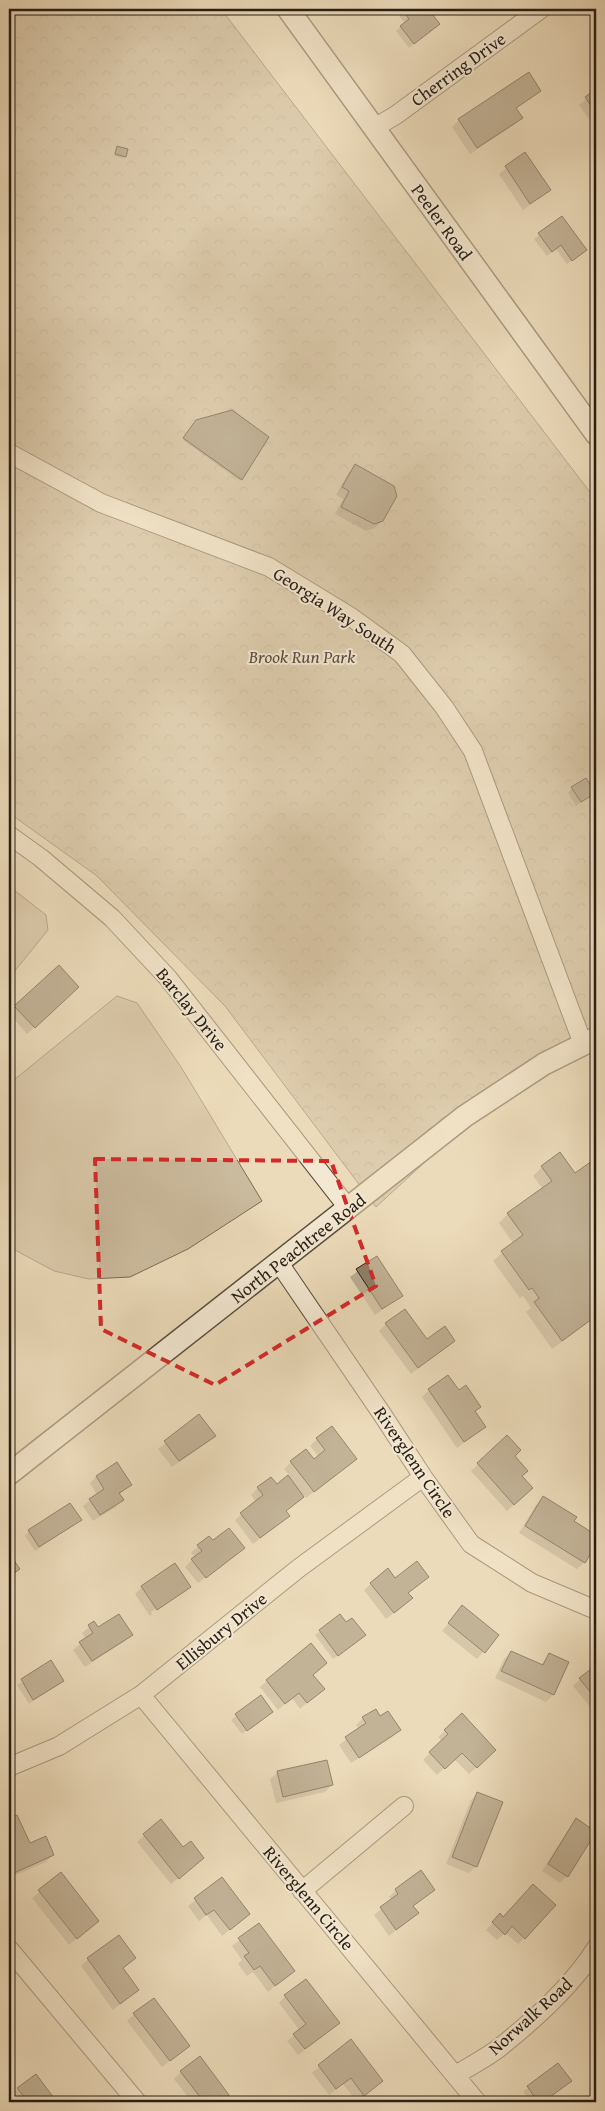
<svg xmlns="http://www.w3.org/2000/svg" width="605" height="2111" viewBox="0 0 605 2111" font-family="'Gentium Book Plus',serif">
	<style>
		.green { fill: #cbbb9e; stroke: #7a6c59 }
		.park { fill: url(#park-crowns); stroke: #7a6c59 }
		.shadow { fill: #0003 }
		.building { fill: #8e806a; stroke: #281d14 }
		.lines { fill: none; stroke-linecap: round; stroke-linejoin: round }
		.minor-casing { stroke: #594c3e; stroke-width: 20 }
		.tertiary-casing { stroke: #594c3e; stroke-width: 24 }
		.minor { stroke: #f3e8d2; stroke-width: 18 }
		.tertiary { stroke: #f3e8d2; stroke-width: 21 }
		.marked { fill: none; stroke: #d62828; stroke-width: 4; stroke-dasharray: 10 6; stroke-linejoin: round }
		.labels { text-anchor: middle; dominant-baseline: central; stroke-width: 4; stroke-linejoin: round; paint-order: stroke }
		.street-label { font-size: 18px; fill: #281d14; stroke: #f3e8d2 }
		.park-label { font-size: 18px; font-style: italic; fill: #594c3d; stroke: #f3e8d2 }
	</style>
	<defs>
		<pattern id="park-crowns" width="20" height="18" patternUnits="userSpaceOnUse" patternTransform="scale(1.25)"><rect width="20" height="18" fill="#cbbb9e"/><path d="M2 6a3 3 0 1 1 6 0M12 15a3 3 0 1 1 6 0" fill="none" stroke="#aea087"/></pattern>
	</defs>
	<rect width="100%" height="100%" fill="#ecdbba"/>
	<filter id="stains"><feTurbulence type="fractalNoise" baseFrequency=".004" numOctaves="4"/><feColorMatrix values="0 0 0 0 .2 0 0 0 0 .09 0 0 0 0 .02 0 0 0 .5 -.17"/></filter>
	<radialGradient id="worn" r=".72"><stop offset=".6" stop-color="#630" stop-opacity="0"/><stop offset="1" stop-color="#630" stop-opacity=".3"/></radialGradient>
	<path class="green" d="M9,886L46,915L48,930L9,978Z
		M117,996L137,1003L181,1067L262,1201L188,1249L130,1277L89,1279L54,1271L15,1250L9,1244V1084Z"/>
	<path class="park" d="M9,9H221L596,500V1041L521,1074L376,1207L225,1006L97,876L9,813Z"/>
	<path class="shadow" d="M407,9H426L438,24L409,48L396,31L405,23L399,16Z
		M529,74L540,91L515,109L521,118L514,125L470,154L452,127L459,120Z
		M596,91V129L579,105Z
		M118,148L125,156L123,158L114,156Z
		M525,154L549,189L523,210L499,174Z
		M562,217L581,254L567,264L556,249L547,256L534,239Z
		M195,423L241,479L240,481L183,440Z
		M356,466L382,521L375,528L366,531L335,514L343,499L336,495L349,472Z
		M572,788L594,793L576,806L568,793Z
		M71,994L27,1034L9,1013L15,1006Z
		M596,1159V1317L552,1349L526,1312L531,1308L523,1296L520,1298L493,1261L513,1243L499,1223L508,1214L543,1189L533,1176L542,1167L575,1175Z
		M376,1257L401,1296L375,1315L350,1277Z
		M386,1324L427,1341H454L411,1374L379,1331Z
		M429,1390L458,1392L480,1407L474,1412L484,1427L457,1448L422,1397Z
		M199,1416L214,1436L207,1443L172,1467L158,1449Z
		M507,1437L525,1495L507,1511L471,1471Z
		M317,1439L355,1459L306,1498L304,1495L285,1512L288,1516L281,1522L253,1544L235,1520L256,1502L251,1495L258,1488L271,1478L276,1486L290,1476L284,1469L291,1462L313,1461L319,1457L310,1446Z
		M96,1477L131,1485L119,1495L122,1500L116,1507L93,1521L83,1506L97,1495L90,1483Z
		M543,1498L572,1522L596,1537V1543L584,1563L577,1569L519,1533L536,1505Z
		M80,1520L35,1551L25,1536L29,1531Z
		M198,1546L236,1554L198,1583L185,1567L195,1557L191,1553Z
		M387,1570L407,1594L404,1605L386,1619L364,1590Z
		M142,1587H190L184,1593V1590L151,1612L152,1614L150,1616L135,1594Z
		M462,1607L498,1635L477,1659L442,1631Z
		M94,1623L98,1629L131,1635L125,1641L85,1667L73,1650L86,1639L82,1633Z
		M320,1631L360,1640L333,1659L315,1635Z
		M511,1652L540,1666L549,1654L567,1663L553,1695L546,1702L495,1678L504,1659Z
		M51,1662L63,1681L29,1704L17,1685Z
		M594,1667L596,1670V1714L573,1686Z
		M312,1675L323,1689L300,1709L292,1698L278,1710L260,1687L267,1681Z
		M261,1697L267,1716L242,1734L231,1720Z
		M462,1715L488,1757L469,1774L454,1759L437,1775L423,1760L442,1741L438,1737Z
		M380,1717L399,1730L392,1737L351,1763L339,1745L359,1729L356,1725L363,1718Z
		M326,1761L332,1785L325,1792L276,1803L270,1779L277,1773Z
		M478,1793L476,1866L469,1873L446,1864L471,1800Z
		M16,1817L29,1845L53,1855L46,1862L9,1878V1820Z
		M577,1820L567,1876L560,1883L542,1871L570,1827Z
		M161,1821L196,1864L171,1884L137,1842Z
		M61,1874L98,1921L69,1945L32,1898Z
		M222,1878L249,1914L222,1936L207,1915L199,1921L188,1906Z
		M434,1889L412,1907L417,1913L389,1936L374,1915L392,1900L389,1897L396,1890Z
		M526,1893L524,1938L518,1944L505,1933L497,1940L486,1930L500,1915L503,1918Z
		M258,1925L293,1971L268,1992L253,1972L247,1976L238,1964L242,1960L232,1946Z
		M134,1958L122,1969L137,1990L113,2010L81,1966L88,1959Z
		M285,1996L339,2023L298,2055L287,2041L300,2031L279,2003Z
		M134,2014L188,2046L162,2067L127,2021Z
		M596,2034V2048L590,2041Z
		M350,2041L381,2081L357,2102L343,2084L329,2095L312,2073Z
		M558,2064L566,2085L543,2102H531L523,2092Z
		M181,2072L228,2095L220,2102H192L174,2079Z
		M18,2089L56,2102H20L13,2093Z"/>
	<path class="building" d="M405,9H428L440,24L414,44L400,26L409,19L403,11Z
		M529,72L541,91L516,108L523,118L477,148L458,119Z
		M596,89V113L585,97Z
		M117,146L128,149L126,157L115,154Z
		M525,152L551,190L530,204L505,166Z
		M562,216L587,250L572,261L561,245L552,252L538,233Z
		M232,410L269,437L242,480L183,438L196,420Z
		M355,464L394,486L397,496L383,521L374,524L341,507L349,491L342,487Z
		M586,778L596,793L581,802L571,787Z
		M59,965L79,987L35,1028L14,1006Z
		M560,1152L575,1173L596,1158V1316L562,1341L534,1302L539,1298L532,1288L529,1290L501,1251L523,1235L507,1213L552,1181L541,1166Z
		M377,1256L403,1296L382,1309L356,1269Z
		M405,1309L427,1339L445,1326L455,1341L418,1368L385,1323Z
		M448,1375L459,1390L466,1385L481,1407L475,1411L486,1427L464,1442L428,1389Z
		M199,1414L216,1436L179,1461L164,1441Z
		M332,1426L357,1459L314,1492L290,1461L306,1449L314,1459L325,1450L316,1438Z
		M507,1435L521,1450L515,1456L528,1471L522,1476L533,1488L514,1505L477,1463Z
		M117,1462L132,1485L119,1493L124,1500L100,1515L89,1499L104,1489L96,1476Z
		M288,1475L304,1497L286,1511L290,1516L260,1538L240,1513L263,1495L257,1487L271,1477L277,1484Z
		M543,1496L577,1517L574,1521L596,1535V1545L585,1563L525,1526Z
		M70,1503L82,1520L39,1547L28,1530Z
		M229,1528L245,1548L206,1578L191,1559L202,1551L197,1545L209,1536L213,1540Z
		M9,1553L20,1569L9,1577Z
		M417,1561L429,1577L408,1593L413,1598L394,1613L370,1583L388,1568L395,1578Z
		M175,1563L191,1587L157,1610L141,1586Z
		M462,1605L499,1635L485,1653L448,1623Z
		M119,1614L133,1635L92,1661L79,1642L93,1633L88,1625L94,1621L98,1627Z
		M340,1614L346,1622L352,1618L366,1635L338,1656L319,1630Z
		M311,1643L327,1663L313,1675L325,1689L307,1703L299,1693L285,1704L266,1680Z
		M511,1651L543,1665L549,1653L569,1662L554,1695L501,1671Z
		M51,1660L64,1681L33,1700L21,1679Z
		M595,1666L596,1668V1699L579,1678Z
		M261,1695L273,1712L247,1731L235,1714Z
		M376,1709L380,1716L388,1711L401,1730L359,1758L345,1737L366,1723L362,1717Z
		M462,1713L496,1750L477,1768L462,1753L445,1769L429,1752L448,1734L444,1730Z
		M327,1760L333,1785L283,1797L277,1771Z
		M477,1792L503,1802L477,1867L452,1857Z
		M17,1815L30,1843L46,1836L54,1855L14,1873L9,1862V1819Z
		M576,1818L596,1832L568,1877L548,1864Z
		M161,1819L183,1847L191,1841L204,1858L179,1879L143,1834Z
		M421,1870L435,1890L413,1906L419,1913L396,1930L380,1907L398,1894L395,1889Z
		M61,1872L99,1921L77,1939L38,1890Z
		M222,1877L250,1914L230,1930L214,1910L206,1915L194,1898Z
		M533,1884L556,1905L525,1939L512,1926L505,1935L492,1922L500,1913L503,1917Z
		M259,1923L295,1971L275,1986L260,1966L254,1970L244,1956L249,1953L238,1938Z
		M119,1935L136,1958L123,1968L139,1990L120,2004L87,1958Z
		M306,1979L340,2023L305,2049L293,2034L306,2024L284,1995Z
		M154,1998L190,2046L170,2061L133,2013Z
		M351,2039L383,2081L364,2096L351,2078L336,2089L318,2065Z
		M200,2056L229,2095L220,2102H204L180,2071Z
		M558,2063L572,2081L543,2102H538L527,2086Z
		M36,2074L57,2102H28L17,2088Z"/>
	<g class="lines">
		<g class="minor-casing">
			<path id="minor" d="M374,128L396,115L541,9
				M9,453L101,503L269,567L351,617L402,654L444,707L473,751L583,1044
				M9,835L41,858L112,918L168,978L349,1209
				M279,1263L384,1417L423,1477L471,1544L532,1583L596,1610
				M141,1695L477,2102
				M9,1767L59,1746L141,1695L299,1568L423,1477
				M302,1891L404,1806
				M9,1949L137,2102
				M456,2075C470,2066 486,2058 499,2048C533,2021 573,1985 596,1948"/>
		</g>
		<g class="tertiary-casing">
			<path id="tertiary" d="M288,9L596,434
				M9,1474L465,1116L544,1064L596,1038"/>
		</g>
		<use href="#minor" class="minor"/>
		<use href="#tertiary" class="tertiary"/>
	</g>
	<path d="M0 0H605V2111H0ZM95,1159L331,1161L376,1286L215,1385L101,1329Z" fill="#ecdbba" fill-opacity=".55" fill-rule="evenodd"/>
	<path class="marked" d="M95,1159L331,1161L376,1286L215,1385L101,1329Z"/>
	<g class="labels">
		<g class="street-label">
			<text transform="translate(458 69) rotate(-36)">Cherring Drive</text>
			<text transform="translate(442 222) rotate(54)">Peeler Road</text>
			<text transform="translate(335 610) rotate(33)">Georgia Way South</text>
			<text transform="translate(192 1009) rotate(51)">Barclay Drive</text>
			<text transform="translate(298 1248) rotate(-38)">North Peachtree Road</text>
			<text transform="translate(415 1462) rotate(56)">Riverglenn Circle</text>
			<text transform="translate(221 1631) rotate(-39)">Ellisbury Drive</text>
			<text transform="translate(309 1898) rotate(50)">Riverglenn Circle</text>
			<text transform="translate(530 2016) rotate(-42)">Norwalk Road</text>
		</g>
		<g class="park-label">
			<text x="302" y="656">Brook Run Park</text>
		</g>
	</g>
	<rect width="605" height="2111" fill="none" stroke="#ecdbba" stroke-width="30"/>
	<rect x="10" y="10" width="585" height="2091" fill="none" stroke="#281d14" stroke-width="2.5"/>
	<rect x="15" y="15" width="575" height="2081" fill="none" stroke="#281d14"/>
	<rect width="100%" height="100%" filter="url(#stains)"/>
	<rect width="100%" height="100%" fill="url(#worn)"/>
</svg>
